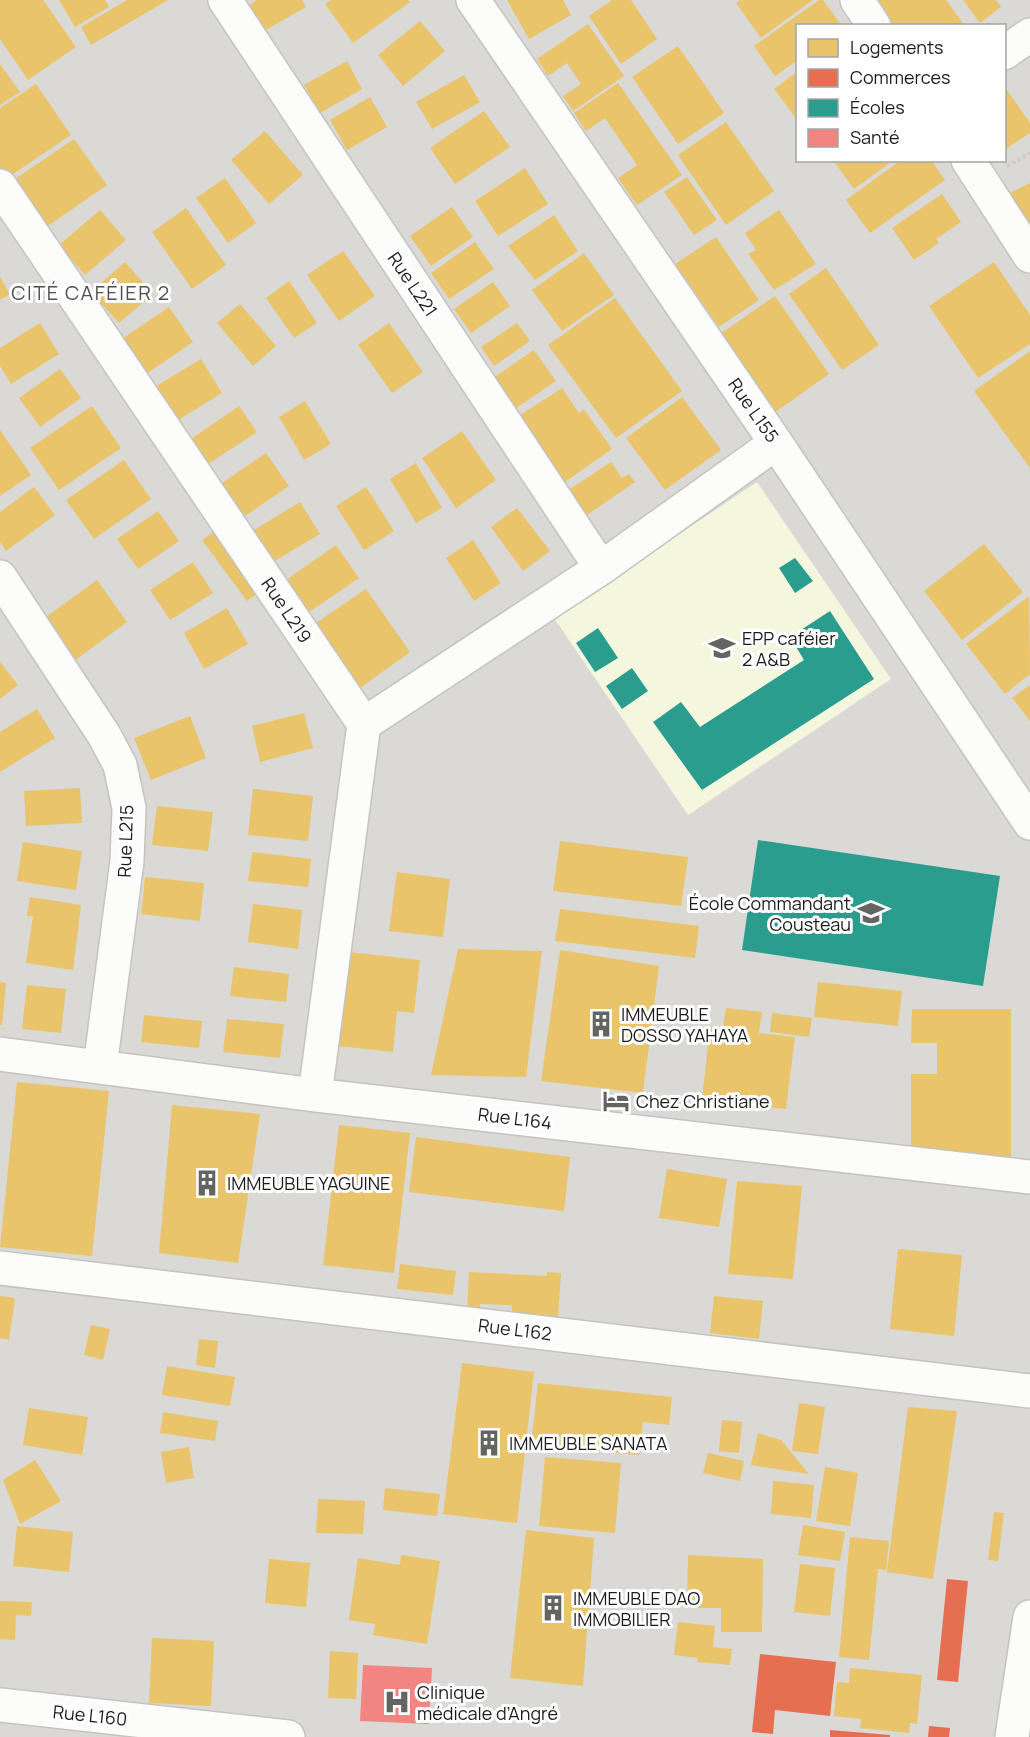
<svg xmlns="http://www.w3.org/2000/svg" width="1030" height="1737" viewBox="0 0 1030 1737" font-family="Manrope,sans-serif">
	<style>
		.residential { fill: #dad9d6; fill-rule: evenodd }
		.education { fill: #f4f6de }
		.homes { fill: #e9c46a }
		.shops { fill: #e76f51 }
		.schools { fill: #2a9d8f }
		.health { fill: #f28482 }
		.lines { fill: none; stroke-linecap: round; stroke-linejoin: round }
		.minor-casing { stroke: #c3c3c0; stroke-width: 36 }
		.path { stroke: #d6c9c4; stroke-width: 4; stroke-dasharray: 3 3; stroke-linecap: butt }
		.minor { stroke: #fcfcfb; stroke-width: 33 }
		.labels { text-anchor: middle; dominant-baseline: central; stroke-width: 6; stroke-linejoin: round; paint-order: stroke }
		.street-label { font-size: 18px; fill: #1c1c1c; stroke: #fff }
		.poi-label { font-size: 18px; fill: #1c1c1c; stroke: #fff; text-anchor: start }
		.neighbourhood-label { font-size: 20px; letter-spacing: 1.5px; fill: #4f4f4f; stroke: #fff }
	</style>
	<rect width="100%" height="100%" fill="#ebeae4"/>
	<path class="residential" d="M0,0H1030V1737H0ZM798,26H1004V160H798Z"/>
	<path class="education" d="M757,482L891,679L688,815L554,618Z"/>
	<path class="homes" d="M0,0H43L76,47L28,80L0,39Z
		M59,0H105L109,7L75,27Z
		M127,0H168L91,45L81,27Z
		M257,0H302L306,7L264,31L249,5Z
		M331,0H408L410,2L353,43L325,4Z
		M507,0H563L571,15L529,39Z
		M612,0H631L657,39L621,64L589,16Z
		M740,0H813L761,38L736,3Z
		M819,0H823L842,26H798V60L775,76L754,46Z
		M877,0H946L965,26H888L872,3Z
		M963,0H996L1001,7L980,23Z
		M420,21L445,51L403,86L378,55Z
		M588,24L624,76L573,111L563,96L581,84L567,63L548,76L537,59Z
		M678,46L724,113L678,144L632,77Z
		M347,61L362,89L320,113L304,85Z
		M0,64L20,92L0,105Z
		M798,71V121L774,89Z
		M464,75L480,102L432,129L416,102Z
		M618,83L682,175L637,205L618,178L637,165L605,118L586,131L574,113Z
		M36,84L71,135L3,181L0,176V108Z
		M1004,86L1030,123V133L1004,150Z
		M370,97L387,127L347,150L330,120Z
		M484,111L510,147L455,184L430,148Z
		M726,122L774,191L726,225L678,155Z
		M265,131L303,175L269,204L231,160Z
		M74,139L107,185L42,230L9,183Z
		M833,160H894L854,189Z
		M901,160H931L945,180L870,233L846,200Z
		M525,168L548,204L498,236L475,201Z
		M687,177L717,220L694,235L664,192Z
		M225,178L256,223L228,243L196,198Z
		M1030,183V237L1008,194Z
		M942,194L961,222L936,239L939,243L914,260L892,228Z
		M452,207L473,237L431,266L410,236Z
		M186,208L226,265L192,289L152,232Z
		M100,210L126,240L85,275L59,245Z
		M779,210L816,264L774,290L748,254L756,250L745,233Z
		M554,215L578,251L535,280L508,246Z
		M716,237L759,300L719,327L675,264Z
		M475,242L494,269L449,299L431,273Z
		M343,251L375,296L339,321L307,275Z
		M584,253L614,295L562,331L532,290Z
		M125,262L153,294L119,323L91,292Z
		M994,262L1030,315V344L978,378L929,306Z
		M826,268L879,345L842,370L789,294Z
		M0,277L10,294L0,300Z
		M289,281L317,323L294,338L266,298Z
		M493,282L510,306L471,333L454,309Z
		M775,296L829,374L774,413L720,334Z
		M615,298L682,391L616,438L548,345Z
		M240,304L276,346L253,366L217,323Z
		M169,307L193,342L146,374L122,339Z
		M40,323L59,354L11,384L0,366V348Z
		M389,323L423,372L392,393L358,345Z
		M517,323L530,341L494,366L481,347Z
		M534,350L556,381L512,411L486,383Z
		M1030,351V468L974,391Z
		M201,359L222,393L175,422L153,388Z
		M60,369L81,398L40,427L19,398Z
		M562,388L579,413L584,409L612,449L562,484L516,418Z
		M682,397L721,450L665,490L626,438Z
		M305,401L331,444L304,460L279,417Z
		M92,406L121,448L59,490L30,448Z
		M239,406L257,432L208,464L191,439Z
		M0,430L31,475L0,496Z
		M462,431L496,480L456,508L422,458Z
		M266,453L289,486L245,516L222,483Z
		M124,460L151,499L94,539L66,500Z
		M611,462L622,478L629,474L635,482L584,517L567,491Z
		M416,463L442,508L416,523L390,479Z
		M34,487L55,515L6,551L0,542V512Z
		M366,487L394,531L364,550L336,506Z
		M300,502L320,534L273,562L254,530Z
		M517,508L550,551L523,571L491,527Z
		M158,511L179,541L138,569L117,539Z
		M219,528L264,589L247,601L202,540Z
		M473,540L501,583L474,601L446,558Z
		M984,544L1023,592L962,640L924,591Z
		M336,545L359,578L308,613L286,580Z
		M193,562L213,593L170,620L150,590Z
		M97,580L127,622L70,664L39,622Z
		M366,589L410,652L356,691L310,627Z
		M1029,596L1030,674L1005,694L966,644Z
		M227,608L248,644L204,669L184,633Z
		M0,662L18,685L0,699Z
		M1030,685V721L1012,698Z
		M37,709L55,738L0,772V732Z
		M304,713L313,748L260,762L252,726Z
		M190,716L206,758L151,780L134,738Z
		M80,788L82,823L26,826L24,791Z
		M253,789L313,796L308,841L248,835Z
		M157,806L213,812L208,851L152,845Z
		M560,841L688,857L681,906L553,891Z
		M23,842L82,851L76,890L17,881Z
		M252,852L311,859L308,887L248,881Z
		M397,872L450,879L443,937L389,931Z
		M145,877L204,883L200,921L141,914Z
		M30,897L81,905L73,970L26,963L33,916H27Z
		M253,904L302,910L298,949L248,942Z
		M560,909L699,926L695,958L555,941Z
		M458,949L542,951L526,1077L431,1075Z
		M560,950L659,966L643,1093L541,1081Z
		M349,952L420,960L414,1013L397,1011L393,1052L338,1046Z
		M234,967L289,974L286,1002L230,996Z
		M0,982L6,983L2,1025H0Z
		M818,982L902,991L898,1026L814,1017Z
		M27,985L66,989L61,1033L22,1029Z
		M726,1008L762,1012L759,1033L795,1037L786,1109L702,1100L710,1027L735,1030L723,1028Z
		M912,1009H1011V1163H911V1074H937V1043H911Z
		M772,1013L812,1018L809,1037L770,1032Z
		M144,1015L202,1021L199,1048L141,1042Z
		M227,1019L284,1024L280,1058L223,1052Z
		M17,1082L109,1091L92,1256L0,1247Z
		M172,1105L260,1114L238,1263L159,1253Z
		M339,1125L410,1133L394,1273L323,1265Z
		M416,1137L570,1157L564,1211L409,1192Z
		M667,1169L727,1179L719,1227L659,1218Z
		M737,1181L802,1186L793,1279L728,1274Z
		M898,1249L962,1255L954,1336L890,1329Z
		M400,1264L456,1271L453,1295L397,1289Z
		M469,1272L547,1276V1272L561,1273L558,1319L512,1317V1305L480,1304L479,1316L467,1315Z
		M0,1296L15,1298L9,1340L0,1338Z
		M714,1296L763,1301L759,1339L710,1333Z
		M91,1325L110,1329L103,1360L84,1355Z
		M199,1339L218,1341L215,1368L196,1365Z
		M462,1363L534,1372L517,1523L443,1514Z
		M167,1366L235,1377L230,1406L162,1395Z
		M538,1383L672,1397L669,1425L643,1422L639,1455L531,1443Z
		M799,1403L825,1407L818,1454L792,1451Z
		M908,1407L957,1411L933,1579L887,1572Z
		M29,1408L88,1417L82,1455L23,1445Z
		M163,1412L218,1421L215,1441L160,1433Z
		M722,1420L742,1422L739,1453L719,1451Z
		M758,1433L781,1440L809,1474L751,1465Z
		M189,1447L194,1478L166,1483L161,1452Z
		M708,1453L744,1461L740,1481L703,1473Z
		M545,1457L621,1463L615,1533L539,1526Z
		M35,1460L61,1501L20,1524L3,1480Z
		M825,1467L858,1473L850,1526L816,1521Z
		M773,1481L814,1485L811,1518L771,1514Z
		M385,1488L440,1494L437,1516L383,1510Z
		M318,1499L365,1501L363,1534L316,1533Z
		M994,1512L1004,1513L998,1561L988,1560Z
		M803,1525L845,1532L840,1561L798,1555Z
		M17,1526L73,1532L69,1572L13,1566Z
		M526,1530L594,1538L583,1686L510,1678Z
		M850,1537L889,1541L886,1570L878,1569L869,1660L839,1657Z
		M401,1555L440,1561L427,1644L373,1635L375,1624L349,1620L358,1558L400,1565Z
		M688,1555L763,1559L762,1632H721V1608H687Z
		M269,1559L310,1563L306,1607L265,1603Z
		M800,1564L835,1568L830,1616L794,1612Z
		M0,1601L32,1602L31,1616L16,1615L15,1640L0,1639Z
		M678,1622L715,1626L713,1647L732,1649L730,1665L697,1662L698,1658L674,1655Z
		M152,1638L214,1641L211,1706L149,1703Z
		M330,1651L358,1653L356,1699L328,1698Z
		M850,1668L922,1675L917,1724L910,1723L909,1733L860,1728L861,1719L834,1716L837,1682L849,1683Z"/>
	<path class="shops" d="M947,1579L968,1581L958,1682L937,1680Z
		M760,1654L836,1662L830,1716L775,1710L773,1734L752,1732Z
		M929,1726L950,1728L949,1737H928Z
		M830,1730L890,1735V1737H830Z"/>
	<path class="schools" d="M795,558L813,581L795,593L779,568Z
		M830,611L874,679L702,790L653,722L681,702L700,727L804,660L790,637Z
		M598,628L618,658L595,672L576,643Z
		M632,668L648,691L622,709L606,686Z
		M758,840L1000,876L983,986L742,950Z"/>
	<path class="health" d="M363,1665L432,1668L429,1724L360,1721Z"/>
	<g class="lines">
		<g class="minor-casing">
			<path id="minor" d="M225,0L601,568
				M473,0L776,443L1030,823
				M857,0L874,26
				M1004,53L1030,35
				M968,160L1030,256
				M0,186L364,724L315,1095
				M0,577L104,735L120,765L129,808L127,861L100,1067
				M364,724L601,568L776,443
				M0,1054L315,1095L1030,1177
				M0,1268L1030,1391
				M0,1705L288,1737
				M1012,1737L1030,1617"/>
		</g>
		<path class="path" d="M1007,166L1030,153"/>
		<use href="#minor" class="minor"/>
	</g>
	<defs>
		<g id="school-bare" transform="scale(2.07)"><path d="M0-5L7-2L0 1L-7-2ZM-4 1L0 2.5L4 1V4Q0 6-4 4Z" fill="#646462" stroke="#fff" stroke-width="2.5" paint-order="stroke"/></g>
		<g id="building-bare" transform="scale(2.07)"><path d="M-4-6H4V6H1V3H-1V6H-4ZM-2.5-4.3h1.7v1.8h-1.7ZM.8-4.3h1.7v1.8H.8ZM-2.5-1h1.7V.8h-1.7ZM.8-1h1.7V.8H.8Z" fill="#646462" stroke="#fff" stroke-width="2.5" paint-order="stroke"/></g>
		<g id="hotel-bare" transform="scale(2.07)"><path d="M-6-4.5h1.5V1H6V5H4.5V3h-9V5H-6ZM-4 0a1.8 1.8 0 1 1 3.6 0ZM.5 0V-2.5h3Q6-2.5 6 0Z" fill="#646462" stroke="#fff" stroke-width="2.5" paint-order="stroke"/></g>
		<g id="hospital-bare" transform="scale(2.07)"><path d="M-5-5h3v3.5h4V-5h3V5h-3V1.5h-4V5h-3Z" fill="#646462" stroke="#fff" stroke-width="2.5" paint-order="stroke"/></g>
	</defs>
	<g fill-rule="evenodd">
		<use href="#school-bare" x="722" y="648"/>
		<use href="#school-bare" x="871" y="913"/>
		<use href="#building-bare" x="601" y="1024"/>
		<use href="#hotel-bare" x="616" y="1101"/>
		<use href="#building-bare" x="207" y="1183"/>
		<use href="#building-bare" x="489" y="1443"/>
		<use href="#building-bare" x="553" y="1608"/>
		<use href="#hospital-bare" x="397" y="1702"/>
	</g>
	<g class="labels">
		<g class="street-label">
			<text transform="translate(413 284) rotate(56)">Rue L221</text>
			<text transform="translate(754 410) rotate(55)">Rue L155</text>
			<text transform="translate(287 610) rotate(56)">Rue L219</text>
			<text transform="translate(125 841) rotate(-88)">Rue L215</text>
			<text transform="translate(515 1118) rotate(7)">Rue L164</text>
			<text transform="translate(515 1329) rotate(7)">Rue L162</text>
			<text transform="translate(90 1715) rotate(6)">Rue L160</text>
		</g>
		<g class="poi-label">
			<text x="742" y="638">EPP caféier<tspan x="742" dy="21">2 A&amp;B</tspan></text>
			<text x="851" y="903" text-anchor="end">École Commandant<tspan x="851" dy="21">Cousteau</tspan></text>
			<text x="621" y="1014">IMMEUBLE<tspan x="621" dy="21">DOSSO YAHAYA</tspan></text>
			<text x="636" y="1101">Chez Christiane</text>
			<text x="227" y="1183">IMMEUBLE YAGUINE</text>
			<text x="509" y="1443">IMMEUBLE SANATA</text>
			<text x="573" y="1598">IMMEUBLE DAO<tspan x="573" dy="21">IMMOBILIER</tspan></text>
			<text x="417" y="1692">Clinique<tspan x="417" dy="21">médicale d’Angré</tspan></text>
		</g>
		<g class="neighbourhood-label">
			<text x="91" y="292">CITÉ CAFÉIER 2</text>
		</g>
	</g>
	<rect x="796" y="24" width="210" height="138" fill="#ffffff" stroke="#a4a4a4" stroke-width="1.5"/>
	<rect x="808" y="39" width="30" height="18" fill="#e9c46a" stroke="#a4a4a4" stroke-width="1.5"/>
	<text x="850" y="54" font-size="18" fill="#1c1c1c">Logements</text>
	<rect x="808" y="69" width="30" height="18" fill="#e76f51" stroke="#a4a4a4" stroke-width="1.5"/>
	<text x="850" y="84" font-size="18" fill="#1c1c1c">Commerces</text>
	<rect x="808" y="99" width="30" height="18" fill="#2a9d8f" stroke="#a4a4a4" stroke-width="1.5"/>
	<text x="850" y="114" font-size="18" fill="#1c1c1c">Écoles</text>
	<rect x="808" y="129" width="30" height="18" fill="#f28482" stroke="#a4a4a4" stroke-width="1.5"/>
	<text x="850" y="144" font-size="18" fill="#1c1c1c">Santé</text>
</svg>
